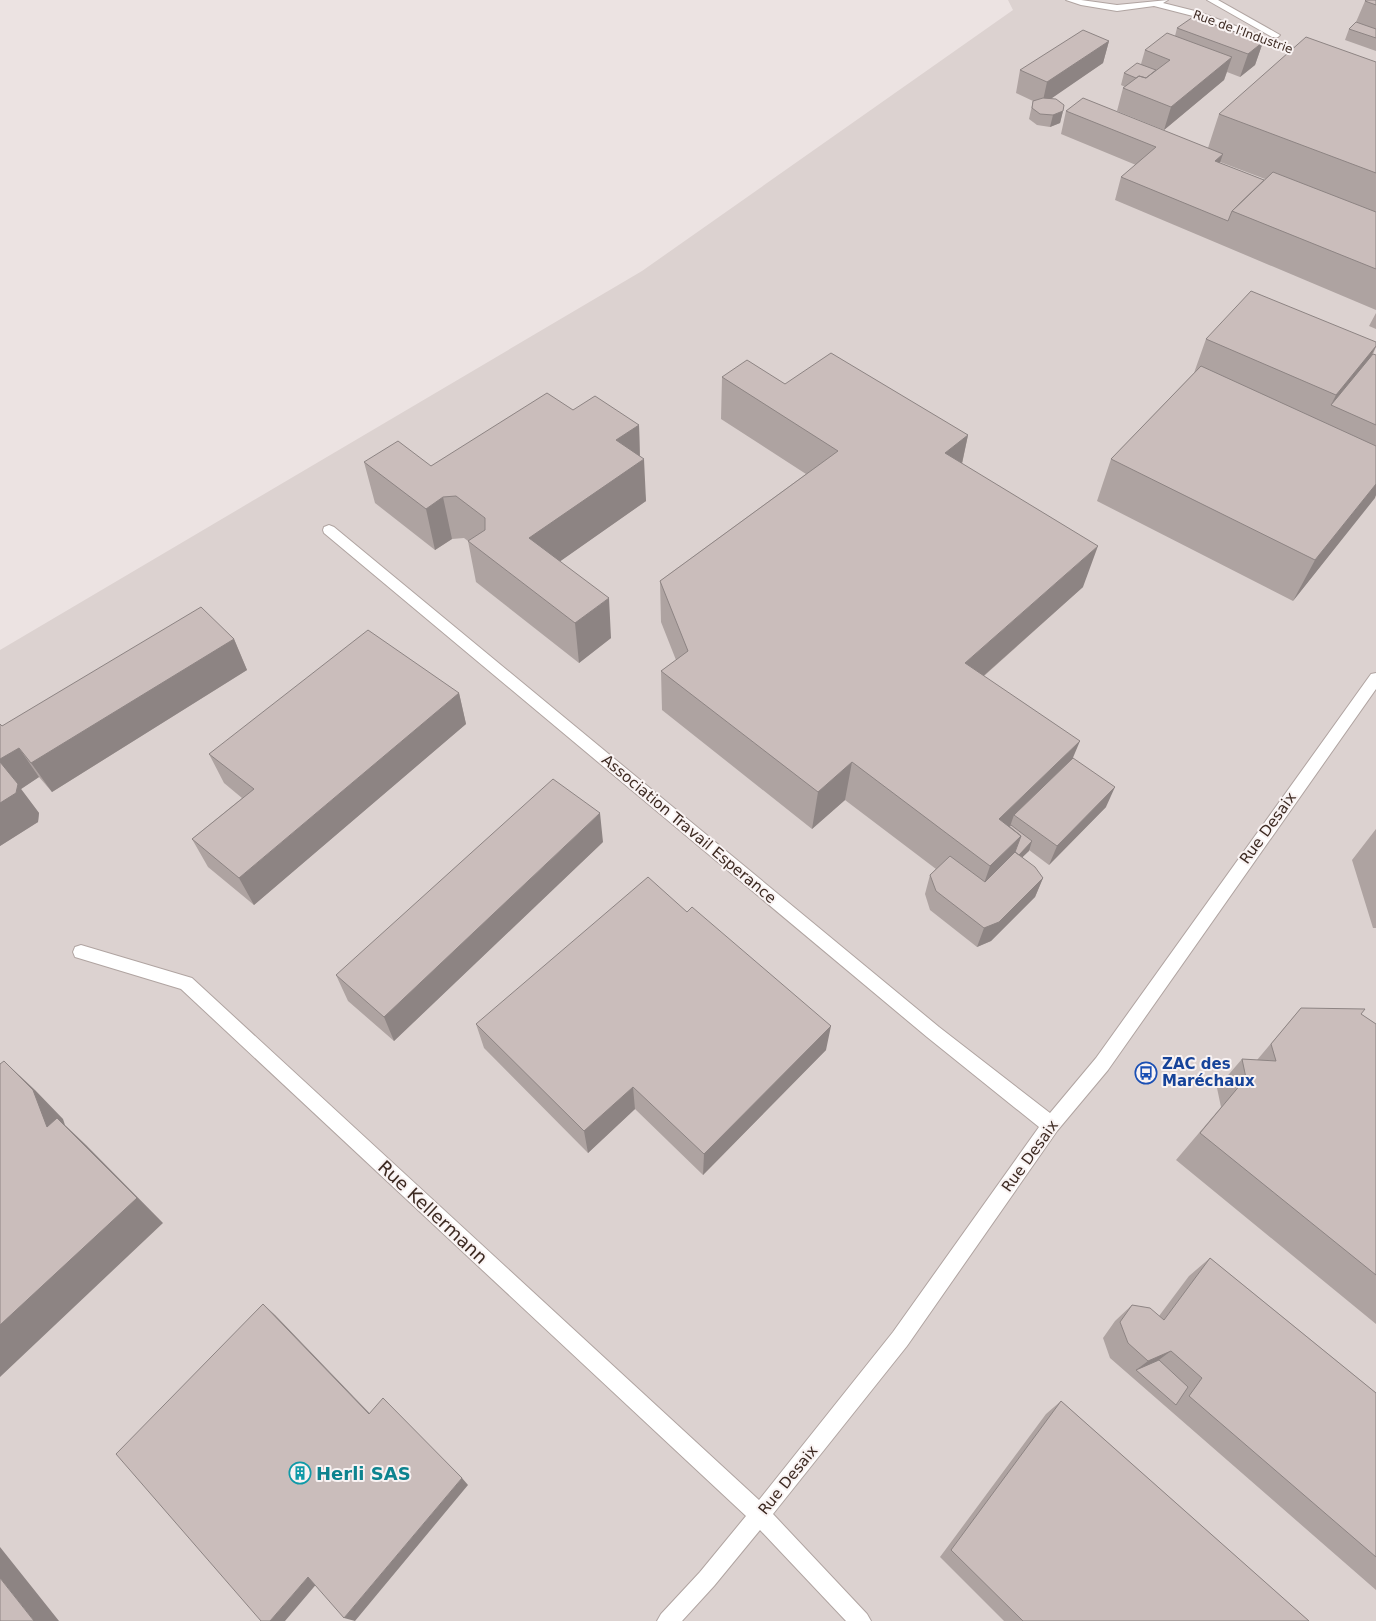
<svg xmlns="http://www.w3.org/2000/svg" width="1376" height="1621" viewBox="0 0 1376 1621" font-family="'DejaVu Sans',sans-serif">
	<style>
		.built { fill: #dcd2d0 }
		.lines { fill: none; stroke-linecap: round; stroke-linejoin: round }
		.minor-casing { stroke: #b0a4a1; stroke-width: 2 }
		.minor { fill: #fff; fill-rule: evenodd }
		.wall { fill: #aea3a1; fill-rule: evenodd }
		.shaded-wall { fill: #8d8483 }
		.building { fill: #cabdbb; stroke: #8d8483 }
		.labels { text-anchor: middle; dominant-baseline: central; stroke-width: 4; stroke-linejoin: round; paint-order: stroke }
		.far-street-label { font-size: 12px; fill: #3d2a22; stroke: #f9f3f3 }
		.street-label { font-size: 15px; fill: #3d2a22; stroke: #f9f3f3 }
		.transit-label { font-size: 15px; font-weight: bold; fill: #164399; stroke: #f9f3f3; text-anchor: start }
		.near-street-label { font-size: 18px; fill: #3d2a22; stroke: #f9f3f3 }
		.near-culture-label { font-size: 18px; font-weight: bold; fill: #0d838f; stroke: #f9f3f3; text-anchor: start }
	</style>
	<rect width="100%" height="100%" fill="#ece3e2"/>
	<path class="built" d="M1008,0H1376V1621H0V650L642,271L1013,10Z"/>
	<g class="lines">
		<g class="minor-casing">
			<path id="minor" d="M1066,0H1081L1117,5L1168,0L1163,3L1199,12L1315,56L1313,58H1307L1193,16L1154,6L1117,11L1081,5Z
				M1207,0H1218L1280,35L1278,37H1272Z
				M329,525L334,527L939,1027L1050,1113L1096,1058L1371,674L1376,673V689L1108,1070L1057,1131L907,1346L773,1514L867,1614L871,1621H846L760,1530L714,1586L682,1621H657L661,1614L700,1572L746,1516L181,989L75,957L73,952L75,947L81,945L192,978L759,1500L893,1332L1039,1127L927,1037L324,533L323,530L324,527Z"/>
		</g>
		<use href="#minor" class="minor"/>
	</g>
	<path class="wall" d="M1376,0V51L1345,40L1349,29L1356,22L1365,1Z
		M1177,28L1263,42L1255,65L1240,77L1227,72L1224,80L1164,130L1117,111L1123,88L1125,87L1121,85L1124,73L1141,64L1145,50L1175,36Z
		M1109,41L1103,63L1051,98L1063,111L1060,123L1050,127L1037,125L1029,119L1033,101L1016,93L1020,70Z
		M1376,62V310L1115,200L1121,177L1136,165L1061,134L1066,111L1208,148L1219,114ZM1220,162L1265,179L1264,180L1220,163Z
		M1376,313V329L1369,326Z
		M1206,339L1376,342V347L1373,354L1376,355V495L1293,601L1097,501L1111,459L1194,373Z
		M722,377L785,384L968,435L962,464L1083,587L984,676L1073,758L1106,807L1049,865L1029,850L1022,857L1043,878L1035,897L991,941L977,947L930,910L925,894L930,875L936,869L845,800L812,829L662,710L661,671L676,660L661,622L660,581L806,474L721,419Z
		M573,410L639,425L640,456L646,501L560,561L611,638L579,663L476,582L468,541L464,538L452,539L435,550L375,503L364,462L431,466Z
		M234,639L247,670L52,792L39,777L21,789L39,813L38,822L0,846V724L2,726Z
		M459,693L466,724L254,905L208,867L192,839L242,798L224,783L209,754Z
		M1376,829V928H1373L1352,860Z
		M603,842L394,1041L348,1001L336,975Z
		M1301,1008L1361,1014L1376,1024V1324L1176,1160L1221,1107L1217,1088L1242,1059L1257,1060Z
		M476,1024L826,1050L703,1175L635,1109L588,1153L484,1048Z
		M1210,1258L1376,1393V1590L1110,1358L1103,1338L1115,1321L1132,1305L1159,1316L1189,1276Z
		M1061,1401L1309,1621H1004L940,1557L1046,1414Z"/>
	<path class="shaded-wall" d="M1109,41L1103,63L1042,105L1047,82Z
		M1263,42L1255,65L1240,77L1248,54Z
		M1232,57L1224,80L1164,130L1171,107Z
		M1063,111L1060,123L1050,127L1053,115Z
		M1223,154L1215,177V161Z
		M1376,346L1361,377L1331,405L1336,395Z
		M639,425L640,462L644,459L646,501L535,579L529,538L616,440Z
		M968,435L959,477L945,453Z
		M1376,484V495L1375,498L1293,601L1315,560Z
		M443,497L452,539L435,550L426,509Z
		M1098,546L1083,587L954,702L965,663Z
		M609,598L611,638L579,663L575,623Z
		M234,639L247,670L52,792L31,763Z
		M459,693L466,724L254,905L239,878Z
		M1080,741L1064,779L1014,815L1007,835L999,819Z
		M19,748L39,777L21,789L39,813L38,822L0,846V759Z
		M852,762L845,800L812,829L818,792Z
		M1115,787L1106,807L1049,865L1057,846Z
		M600,813L603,842L394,1041L384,1017Z
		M1021,836L1008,871L978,901L990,866Z
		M1032,841L1029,851L1008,871L1012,862Z
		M1043,878L1035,897L991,941L977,947L984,928Z
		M831,1026L826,1050L703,1175L704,1154Z
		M4,1061L35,1090L63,1119L65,1125L86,1145L163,1223L0,1377V1325Z
		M633,1087L635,1109L588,1153L584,1131Z
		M263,1304L275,1315L378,1422L369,1414Z
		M1171,1351L1152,1365L1136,1370L1148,1361Z
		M462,1478L468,1485L355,1621L344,1618Z
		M0,1547L59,1621H34L0,1578Z
		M308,1577L319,1581L285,1621H270Z"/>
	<path class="building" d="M1366,0H1376V5L1365,1Z
		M1193,17L1263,42L1248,54L1177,28Z
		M1356,22L1376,29V38L1349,29Z
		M1083,30L1109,41L1047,82L1020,70Z
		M1167,33L1232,57L1171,107L1123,88L1139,76L1146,78L1170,60L1145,50Z
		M1306,37L1376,62V173L1219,114Z
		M1137,63L1156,70L1146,78L1139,76L1136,78L1124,73Z
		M1043,98L1056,99L1064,105L1063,111L1053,115L1040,114L1032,108L1033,101Z
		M1083,98L1223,154L1215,161L1264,180L1232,211L1228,221L1121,177L1156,147L1066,111Z
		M1273,172L1376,212V269L1232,211Z
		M1251,291L1376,342V346L1336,395L1206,339Z
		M831,353L968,435L945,453L1098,546L965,663L1080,741L999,819L1021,836L990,866L852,762L818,792L661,671L688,651L660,581L838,451L722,377L747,360L785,384Z
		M1373,354L1376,355V425L1331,405Z
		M1201,366L1376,446V484L1315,560L1111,459Z
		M547,393L573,410L595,396L639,425L616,440L644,459L529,538L609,598L575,623L468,541L485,530V518L456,496L443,497L426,509L364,462L398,441L431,466Z
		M201,607L234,639L31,763L19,748L0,759V724L2,726Z
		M368,630L459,693L239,878L192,839L254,789L209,754Z
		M1073,758L1115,787L1057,846L1014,815Z
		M0,762L18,784L16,793L0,803Z
		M553,779L600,813L384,1017L336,975Z
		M1011,825L1032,841L1019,855L1015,852L1021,836L1009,826Z
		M1015,852L1035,867L1043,878L999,922L984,928L936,891L930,875L950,856L985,882Z
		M648,877L687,912L692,907L831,1026L704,1154L633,1087L584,1131L476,1024Z
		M1301,1008L1365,1009L1361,1014L1376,1024V1275L1200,1133L1246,1078L1242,1059L1276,1061L1271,1044Z
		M4,1061L33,1090L47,1127L57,1118L137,1198L0,1325V1064Z
		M1210,1258L1376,1393V1557L1189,1396L1202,1378L1171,1351L1148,1361L1128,1343L1120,1322L1132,1305L1150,1308L1164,1320Z
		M263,1304L369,1414L383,1398L462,1478L344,1618L308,1577L270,1621H261L116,1454Z
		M1159,1360L1188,1387L1176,1405L1136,1370Z
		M1061,1401L1309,1621H1023L951,1550Z
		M0,1578L34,1621H0Z"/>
	<defs>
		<g id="bus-ring" transform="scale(1.125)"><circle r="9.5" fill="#f9f3f3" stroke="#1a4fb4" stroke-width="1.5"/><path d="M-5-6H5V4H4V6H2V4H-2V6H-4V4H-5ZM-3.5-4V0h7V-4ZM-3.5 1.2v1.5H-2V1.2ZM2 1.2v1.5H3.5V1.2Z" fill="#1a4fb4"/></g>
		<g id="building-ring" transform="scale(1.125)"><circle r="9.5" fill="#f9f3f3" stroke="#0f9aa8" stroke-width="1.5"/><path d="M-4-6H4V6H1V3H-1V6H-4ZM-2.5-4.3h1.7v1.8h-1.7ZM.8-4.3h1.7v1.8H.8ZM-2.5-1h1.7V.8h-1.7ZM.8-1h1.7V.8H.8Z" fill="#0f9aa8"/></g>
	</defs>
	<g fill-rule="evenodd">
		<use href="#bus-ring" x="1146" y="1073"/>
		<use href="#building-ring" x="300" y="1473"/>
	</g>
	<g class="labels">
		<g class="far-street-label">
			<text transform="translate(1243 32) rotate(20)">Rue de l'Industrie</text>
		</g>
		<g class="street-label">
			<text transform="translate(1268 828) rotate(-54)">Rue Desaix</text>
			<text transform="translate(689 829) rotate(40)">Association Travail Esperance</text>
			<text transform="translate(1030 1156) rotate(-54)">Rue Desaix</text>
			<text transform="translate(788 1480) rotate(-51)">Rue Desaix</text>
		</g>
		<g class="transit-label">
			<text x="1162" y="1064">ZAC des<tspan x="1162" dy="17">Maréchaux</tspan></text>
		</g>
		<g class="near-street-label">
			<text transform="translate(433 1212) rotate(43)">Rue Kellermann</text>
		</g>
		<g class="near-culture-label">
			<text x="316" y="1473">Herli SAS</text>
		</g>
	</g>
</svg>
